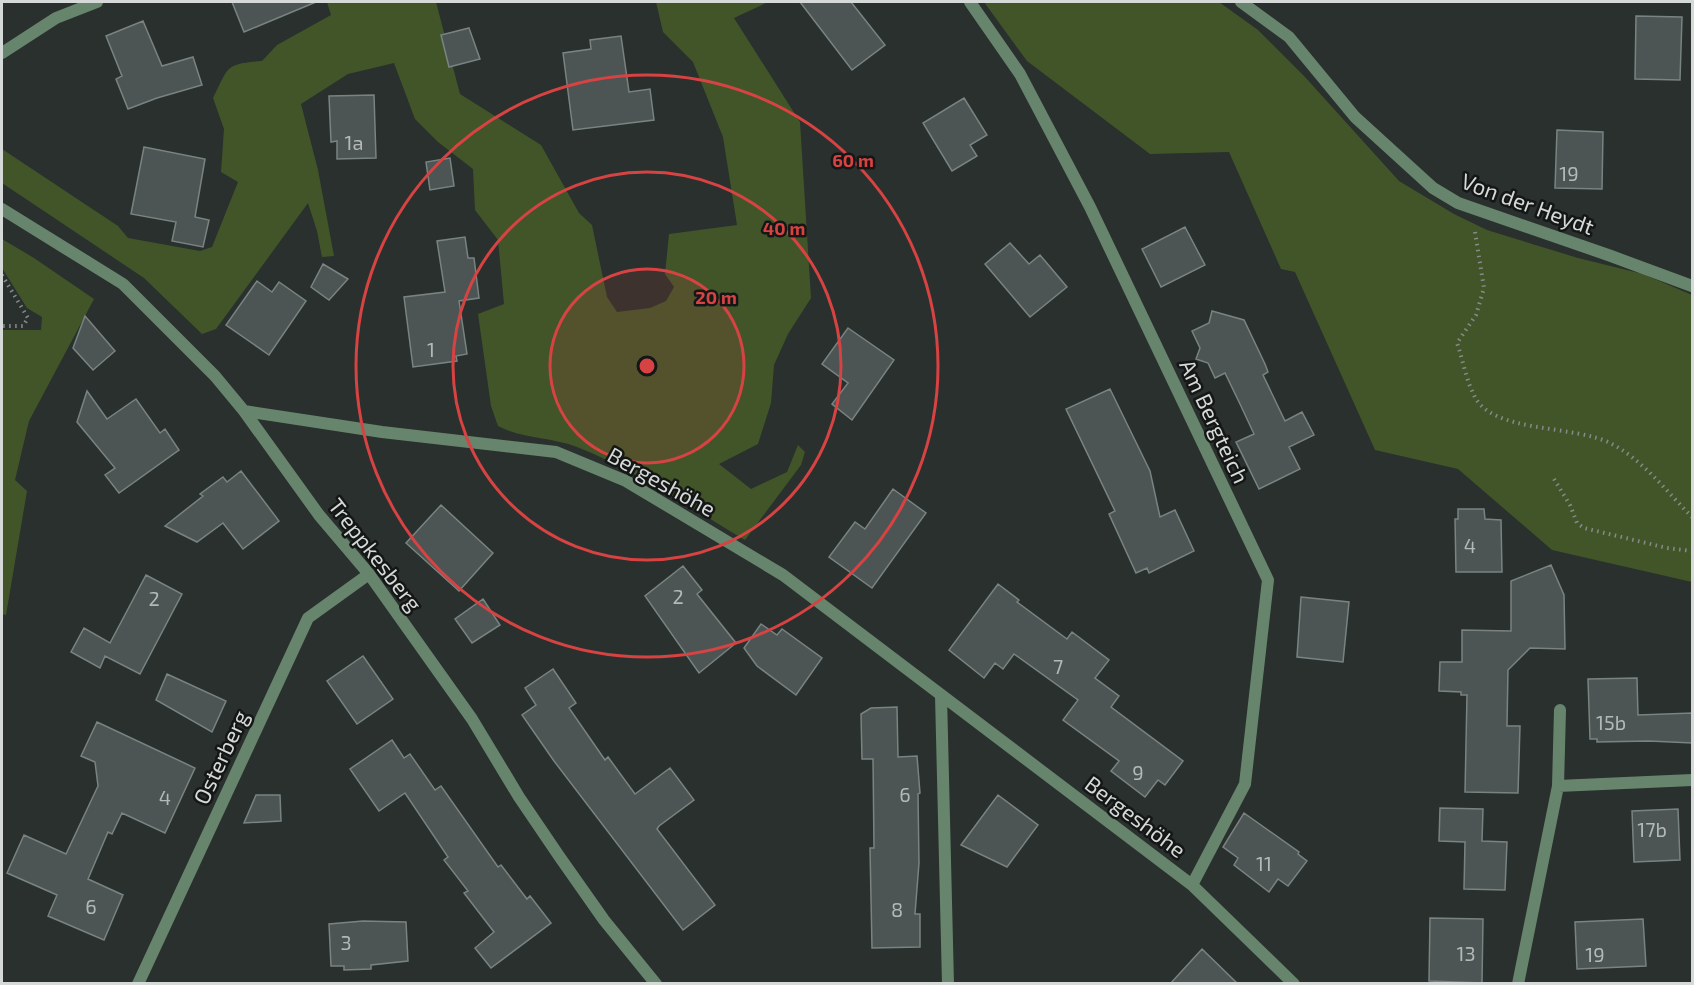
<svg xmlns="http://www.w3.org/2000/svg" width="1694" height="985" viewBox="0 0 1694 985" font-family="'Exo 2',sans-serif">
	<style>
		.green { fill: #425529 }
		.building { fill: #4c5554; stroke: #798382; stroke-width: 1.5 }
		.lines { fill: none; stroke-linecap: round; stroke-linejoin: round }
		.path { stroke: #858b89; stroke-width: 4; stroke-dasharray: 1.5 4.5; stroke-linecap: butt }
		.minor { stroke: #67856c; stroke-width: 12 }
		.ring { fill: none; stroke: #d64342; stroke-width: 3 }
		.labels { text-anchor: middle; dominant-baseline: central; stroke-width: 5; stroke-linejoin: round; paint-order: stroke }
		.number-label { font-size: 20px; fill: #b3b9b7 }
		.street-label { font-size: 22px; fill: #d5dad8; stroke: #141716 }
		.centre { fill: #d64342; stroke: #141716; stroke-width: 3 }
		.ring-label { font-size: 18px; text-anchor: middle; font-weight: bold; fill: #d64342; stroke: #141716; stroke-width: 5; stroke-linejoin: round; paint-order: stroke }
	</style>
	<rect width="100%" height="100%" fill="#29302d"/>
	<path class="green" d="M327,2H436L460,94L541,145L579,213L592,225L607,297L617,312L650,308L666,301L674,287L665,274L669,234L737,225L723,137L693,62L663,32L656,2H768L734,18L800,122L811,298L788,334L774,365L771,403L758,444L719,464L751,489L787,472L798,445L805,452L801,465L745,540C691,508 635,470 577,447C551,437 522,439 498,426L491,406L478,314L504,304L498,240L475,210L473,169L438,142L415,119L394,63L348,74L301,104L318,170L334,256L322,257L317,231L308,203L216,329L202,334L144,278L2,183V149L118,226L128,238L200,251L212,247L238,182L221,172L224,129L213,98C229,66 225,64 262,61L277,45L331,15Z
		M984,2H1219L1258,30L1305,77L1399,181L1454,214L1487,230L1578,258L1643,274L1692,295V582L1552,550L1458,469L1375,450L1295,272L1281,269L1229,152L1150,154L1027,61Z
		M2,239L34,258L94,299L29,421L15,480L27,491L6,615L2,614V330H41L42,317L27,308L2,268Z"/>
	<path class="building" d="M232,2H316L244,32Z
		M800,2H851L885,45L852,70Z
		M1636,16L1682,17L1680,80L1635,79Z
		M143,21L162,66L193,57L202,85L157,98L128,109L116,79L122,76L106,36Z
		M469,28L480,59L449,67L441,35Z
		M621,36L629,92L650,89L654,120L573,130L563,53L591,49L590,40Z
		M374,95L376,158L337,159V141L331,142L329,96Z
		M964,98L987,135L970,145L977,156L952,171L923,123Z
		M1557,130L1603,132L1602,189L1555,188Z
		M144,147L205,159L195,217L209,220L203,247L172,241L176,222L131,214Z
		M450,158L454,186L430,190L426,162Z
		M1185,227L1205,265L1161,287L1142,249Z
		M465,237L468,258H474L479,298L459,301L467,354L456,356L457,361L413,367L404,297L445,292L437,241Z
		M1010,243L1029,264L1040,255L1067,287L1030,317L985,264Z
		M323,264L348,279L329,300L311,287Z
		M257,281L272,292L279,282L306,301L269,355L226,325Z
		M1212,311L1244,320L1265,364L1268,372L1263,375L1285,421L1302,412L1314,435L1289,447L1300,469L1259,489L1236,442L1254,434L1240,404L1225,373L1215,378L1208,363L1196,359L1200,348L1192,331L1209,323Z
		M85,316L115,351L93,370L73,348Z
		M848,328L894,360L852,420L832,404L848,383L822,364Z
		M1110,389L1150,471L1160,517L1175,510L1194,551L1149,573L1147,568L1136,573L1109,514L1115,511L1066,409Z
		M87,391L107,419L136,399L160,433L165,429L179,450L119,493L105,475L115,468L77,422Z
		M241,471L279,521L243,549L223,523L197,542L165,526L203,496L200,494L223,477L227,482Z
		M893,489L926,513L872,588L829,557L855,522L865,529Z
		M441,505L493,553L459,591L406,543Z
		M1458,509H1484L1485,519L1501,520L1502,572H1456L1455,519H1458Z
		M1551,565L1564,595L1565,649L1530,648L1508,670L1507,726H1520L1518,793L1465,792L1467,695H1461V692L1439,691L1440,662H1462V630L1511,631V581Z
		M683,566L702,590L697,594L736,643L699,673L645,596Z
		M146,575L182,594L140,674L105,656L100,668L71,652L84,628L110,643Z
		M998,584L1019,600L1017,602L1067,639L1072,632L1109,660L1095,678L1119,696L1111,707L1183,761L1165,785L1158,780L1145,797L1111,771L1119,761L1063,720L1078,700L1014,654L1003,669L995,663L984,678L949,650Z
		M1301,597L1349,602L1343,662L1297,657Z
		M483,599L500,625L472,643L455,619Z
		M761,624L777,635L782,629L822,658L796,695L757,666L744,648Z
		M363,656L393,699L357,724L327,681Z
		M553,669L576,703L569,708L605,760L608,757L635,794L670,768L694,800L659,826L657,829L715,905L683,930L554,761L522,715L536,705L525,688Z
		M167,674L226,701L212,732L156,700Z
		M1637,678L1638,715L1692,713V743L1649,741L1597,742V739H1590L1588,679Z
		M897,707L898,757L917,756L920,793L918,794L919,863L915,914H920V947L872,948L870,848H874L873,759H862L861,714L871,708Z
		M97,722L195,768L165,833L122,813L112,834L108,832L88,879L123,895L104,940L48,916L57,895L7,873L24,835L66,854L98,786L95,762L81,756Z
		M392,740L404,758L410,754L435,790L441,786L498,867L501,865L527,899L530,896L551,923L491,968L475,948L494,932L464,893L468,891L444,860L448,857L405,793L379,811L350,769Z
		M256,795H280L281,821L244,823Z
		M998,795L1038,825L1007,867L961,845Z
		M1440,808L1483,809L1482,841L1507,842L1505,890L1464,889L1465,842L1439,841Z
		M1678,809L1680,860L1634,862L1632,811Z
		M1244,813L1299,852L1298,854L1307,861L1288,886L1278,879L1269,892L1234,865L1238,858L1223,847Z
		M1430,918L1483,919L1482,983L1429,981Z
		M1643,919L1646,966L1577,969L1575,922Z
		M363,921L406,922L408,961L371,965V969L344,970V966H331L329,924Z
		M1202,949L1238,984H1170Z"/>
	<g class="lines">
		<path class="path" d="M1475,232L1484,288L1476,315L1457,343C1463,360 1466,380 1474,395C1491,434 1575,424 1612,444C1644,461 1667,492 1692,517
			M2,275L28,318L23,326H2
			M1554,479L1570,505L1577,523L1584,528L1667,548L1692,551"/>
		<path class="minor" d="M970,2L1020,74L1090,207L1268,580L1245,784L1192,885
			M1241,2L1289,37L1355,117L1433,188L1458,203L1611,256L1692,286
			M2,53L56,18L97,2
			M2,209L123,284L215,376L244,411L319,515L369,574L472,719L519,797L559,856L604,920L656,984
			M244,411L382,432L556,452L626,481L783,575L1192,885L1294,984
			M941,695L948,984
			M1558,786L1560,710
			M138,984L308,618L369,574
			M1518,984L1558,786L1692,780"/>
	</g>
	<circle cx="647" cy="366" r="97" fill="#d64342" fill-opacity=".12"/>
	<g class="ring">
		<circle cx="647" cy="366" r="97"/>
		<circle cx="647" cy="366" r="194"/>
		<circle cx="647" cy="366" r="291"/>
	</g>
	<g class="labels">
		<g class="number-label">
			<text x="354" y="142">1a</text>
			<text x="1569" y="173">19</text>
			<text x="431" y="349">1</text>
			<text x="1470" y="545">4</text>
			<text x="678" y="596">2</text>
			<text x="154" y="598">2</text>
			<text x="1058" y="666">7</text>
			<text x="1611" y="722">15b</text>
			<text x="1138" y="772">9</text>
			<text x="905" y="794">6</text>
			<text x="165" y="797">4</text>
			<text x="1652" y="829">17b</text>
			<text x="1264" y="863">11</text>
			<text x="91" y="906">6</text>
			<text x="897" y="909">8</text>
			<text x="346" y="942">3</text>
			<text x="1466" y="953">13</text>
			<text x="1595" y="954">19</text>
		</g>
		<g class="street-label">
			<text transform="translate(1528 203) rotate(20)">Von der Heydt</text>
			<text transform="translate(1215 421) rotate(65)">Am Bergteich</text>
			<text transform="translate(662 481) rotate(29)">Bergeshöhe</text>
			<text transform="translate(376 554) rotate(52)">Treppkesberg</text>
			<text transform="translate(220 757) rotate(-65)">Osterberg</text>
			<text transform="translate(1136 816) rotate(37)">Bergeshöhe</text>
		</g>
	</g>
	<circle cx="647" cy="366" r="9" class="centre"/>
	<g class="ring-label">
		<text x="853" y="167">60 m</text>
		<text x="784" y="235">40 m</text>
		<text x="716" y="304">20 m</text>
	</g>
	<rect width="1694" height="985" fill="none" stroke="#d5dad8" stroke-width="6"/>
</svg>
